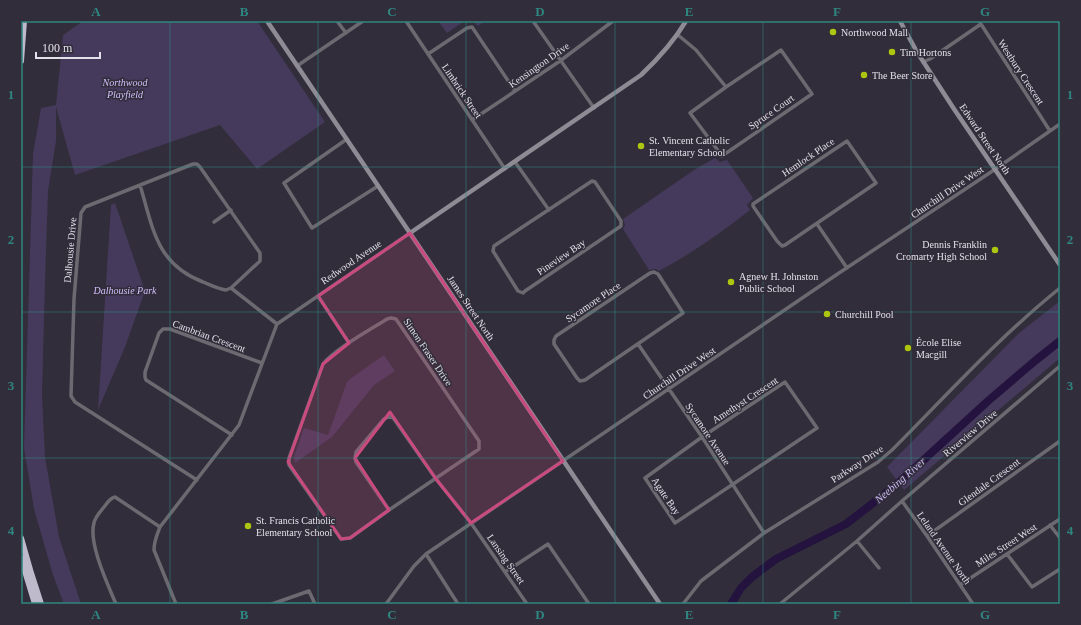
<svg xmlns="http://www.w3.org/2000/svg" width="1081" height="625" viewBox="0 0 1081 625" font-family="Georgia,serif">
	<style>
		.green { fill: #453a5b }
		.lines { fill: none; stroke-linecap: round; stroke-linejoin: round }
		.river { stroke: #24133e; stroke-width: 8 }
		.street { stroke: #6c6a71; stroke-width: 3.5 }
		.secondary { stroke: #8e8b95; stroke-width: 4.5 }
		.highway { stroke: #bfbacb; stroke-width: 6 }
		.marked { fill: #ca4a7e; fill-opacity: 0.2; stroke: #ca4a7e; stroke-width: 3; stroke-linejoin: round }
		.grid { fill: none; stroke: #2f8680; stroke-width: 1; stroke-opacity: 0.55 }
		.poi-dot { fill: #adc60f; stroke: #312d3a; stroke-width: 1.5 }
		.labels { text-anchor: middle; dominant-baseline: central; stroke-width: 3; stroke-linejoin: round; paint-order: stroke }
		.poi-label { font-size: 10px; fill: #e2e0e9; stroke: #312d3a; text-anchor: start }
		.street-label { font-size: 10px; fill: #e2e0e9; stroke: #312d3a }
		.park-label { font-size: 10px; font-style: italic; fill: #d2c0fd; stroke: #312d3a }
		.water-label { font-size: 11px; font-style: italic; fill: #cbb9f6; stroke: #312d3a }
		.neatline { fill: none; stroke: #2f8680; stroke-width: 1.5 }
		.grid-label { font-size: 13px; text-anchor: middle; font-weight: bold; fill: #2f8680 }
	</style>
	<rect width="100%" height="100%" fill="#312d3a"/>
	<path class="green" d="M83,21H257L325,122L257,169L220,125L75,175L56,107V141L48,191L45,283L42,395L45,457L59,537L81,604H64L53,575L34,509L24,448L33,154L41,108L56,105L63,35Z
		M438,21H485L478,26L473,21L463,22L447,33Z
		M715,158L720,162L727,160L753,198L747,205L750,210C721,233 691,254 659,271L656,269L649,270L623,229L625,225L623,219L694,170Z
		M115,203L145,291L125,347L98,410L111,205Z
		M1060,301V358L904,490L887,467L1019,333Z
		M384,355L395,371L374,385L332,437L295,463L294,457L304,428L328,435L347,382L350,379Z"/>
	<g class="lines">
		<path class="river" d="M731,604L741,588L752,577L776,559L846,524L895,486L988,401L1036,360L1060,341"/>
		<path class="street" d="M337,21L346,33
			M406,21L505,169
			M533,21L594,108
			M979,21L1050,131
			M1059,21L1060,23
			M678,35L696,50L726,87
			M781,50L812,94L722,156L690,113L726,87Z
			M428,54L467,28L472,27L515,91
			M923,62L930,59L981,24
			M297,66L363,21
			M472,120L560,61L613,21
			M347,139L284,183L312,228L378,186
			M847,141L876,183L785,245L782,246L777,241L753,206V204Z
			M515,162L549,210
			M592,181L595,182L621,221V226L525,291L523,293L518,291L493,251L494,246Z
			M140,185C153,228 156,264 203,282C210,285 218,289 226,290L231,288L260,261V253L200,167L197,164H193L85,207L81,213L74,299L71,396L75,402L197,480
			M214,222L231,210
			M817,224L847,268
			M654,272L658,274L683,313L585,380L580,381L577,378L554,344V340L556,336L650,273Z
			M231,288L277,324
			M318,296L349,343
			M391,318L396,319L398,322L479,441V449L389,510L350,538L341,539L289,465V458L323,364C335,349 370,330 387,319Z
			M638,344L702,437L764,533
			M785,382L817,428L675,523L645,478L702,437Z
			M232,435L146,380L145,377V372L159,333L163,329H170L262,363
			M902,501L927,536L973,604
			M389,510L356,462L355,458L356,452L384,419L391,416L394,419L436,479L471,523L527,604
			M1050,525L1060,538
			M927,536L1060,441
			M857,541L879,568
			M426,554L458,604
			M1007,554L1032,587L1060,569
			M505,572L548,544L589,604
			M960,585L1060,519
			M116,604C108,585 88,543 94,523C95,517 100,512 104,507C107,503 110,498 115,497L160,527
			M176,604L154,550C154,541 157,535 160,527L239,425L277,324L410,233
			M272,604L309,591L315,604
			M386,604L414,566L426,554L839,273L994,170L1060,124
			M683,604L701,581L764,533L878,462L892,450C947,395 999,337 1060,288
			M780,604L857,541L902,501L1060,366"/>
		<path class="secondary" d="M267,21L660,604
			M900,21L917,52L954,109L1060,265
			M410,233L641,75C658,59 674,41 686,21"/>
		<path class="highway" d="M21,61L24,21
			M21,538L31,573L41,604
			M21,558L35,604"/>
	</g>
	<path class="marked" d="M410,233L563,461L471,523L436,479L390,412L355,458L389,510L350,538L341,539L288,462L323,364L349,343L318,296Z"/>
	<path class="grid" d="M170,21V604M318,21V604M466,21V604M615,21V604M763,21V604M911,21V604M21,167H1060M21,312H1060M21,458H1060"/>
	<g class="poi-dot">
		<circle cx="833" cy="32" r="4"/>
		<circle cx="892" cy="52" r="4"/>
		<circle cx="864" cy="75" r="4"/>
		<circle cx="641" cy="146" r="4"/>
		<circle cx="995" cy="250" r="4"/>
		<circle cx="731" cy="282" r="4"/>
		<circle cx="827" cy="314" r="4"/>
		<circle cx="908" cy="348" r="4"/>
		<circle cx="248" cy="526" r="4"/>
	</g>
	<g class="labels">
		<g class="poi-label">
			<text x="841" y="32">Northwood Mall</text>
			<text x="900" y="52">Tim Hortons</text>
			<text x="872" y="75">The Beer Store</text>
			<text x="649" y="140">St. Vincent Catholic<tspan x="649" dy="12">Elementary School</tspan></text>
			<text x="987" y="244" text-anchor="end">Dennis Franklin<tspan x="987" dy="12">Cromarty High School</tspan></text>
			<text x="739" y="276">Agnew H. Johnston<tspan x="739" dy="12">Public School</tspan></text>
			<text x="835" y="314">Churchill Pool</text>
			<text x="916" y="342">École Elise<tspan x="916" dy="12">Macgill</tspan></text>
			<text x="256" y="520">St. Francis Catholic<tspan x="256" dy="12">Elementary School</tspan></text>
		</g>
		<g class="street-label">
			<text transform="translate(539 65) rotate(-35)">Kensington Drive</text>
			<text transform="translate(1021 72) rotate(57)">Westbury Crescent</text>
			<text transform="translate(462 91) rotate(56)">Limbrick Street</text>
			<text transform="translate(771 112) rotate(-35)">Spruce Court</text>
			<text transform="translate(985 139) rotate(56)">Edward Street North</text>
			<text transform="translate(808 157) rotate(-34)">Hemlock Place</text>
			<text transform="translate(947 192) rotate(-34)">Churchill Drive West</text>
			<text transform="translate(70 250) rotate(-85)">Dalhousie Drive</text>
			<text transform="translate(561 257) rotate(-34)">Pineview Bay</text>
			<text transform="translate(351 262) rotate(-34)">Redwood Avenue</text>
			<text transform="translate(593 302) rotate(-34)">Sycamore Place</text>
			<text transform="translate(471 308) rotate(56)">James Street North</text>
			<text transform="translate(209 336) rotate(20)">Cambrian Crescent</text>
			<text transform="translate(428 352) rotate(56)">Simon Fraser Drive</text>
			<text transform="translate(679 373) rotate(-34)">Churchill Drive West</text>
			<text transform="translate(745 400) rotate(-33)">Amethyst Crescent</text>
			<text transform="translate(970 433) rotate(-40)">Riverview Drive</text>
			<text transform="translate(708 434) rotate(56)">Sycamore Avenue</text>
			<text transform="translate(857 464) rotate(-33)">Parkway Drive</text>
			<text transform="translate(989 482) rotate(-36)">Glendale Crescent</text>
			<text transform="translate(666 496) rotate(56)">Agate Bay</text>
			<text transform="translate(1006 545) rotate(-33)">Miles Street West</text>
			<text transform="translate(944 548) rotate(55)">Leland Avenue North</text>
			<text transform="translate(506 559) rotate(55)">Lansing Street</text>
		</g>
		<g class="park-label">
			<text x="125" y="82">Northwood<tspan x="125" dy="12">Playfield</tspan></text>
			<text x="125" y="290">Dalhousie Park</text>
		</g>
		<g class="water-label">
			<text transform="translate(900 480) rotate(-41)">Neebing River</text>
		</g>
	</g>
	<rect width="1081" height="625" fill="none" stroke="#312d3a" stroke-width="44"/>
	<path d="M36 52v6h64v-6" fill="none" stroke="#e2e0e9" stroke-width="2"/>
	<text x="42" y="52" font-size="12" fill="#e2e0e9" stroke="#312d3a" stroke-width="3" paint-order="stroke">100 m</text>
	<rect x="22" y="22" width="1037" height="581" class="neatline"/>
	<g class="grid-label">
		<text x="96" y="16">A</text>
		<text x="244" y="16">B</text>
		<text x="392" y="16">C</text>
		<text x="540" y="16">D</text>
		<text x="689" y="16">E</text>
		<text x="837" y="16">F</text>
		<text x="985" y="16">G</text>
		<text x="11" y="99">1</text>
		<text x="1070" y="99">1</text>
		<text x="11" y="244">2</text>
		<text x="1070" y="244">2</text>
		<text x="11" y="390">3</text>
		<text x="1070" y="390">3</text>
		<text x="11" y="535">4</text>
		<text x="1070" y="535">4</text>
		<text x="96" y="619">A</text>
		<text x="244" y="619">B</text>
		<text x="392" y="619">C</text>
		<text x="540" y="619">D</text>
		<text x="689" y="619">E</text>
		<text x="837" y="619">F</text>
		<text x="985" y="619">G</text>
	</g>
</svg>
